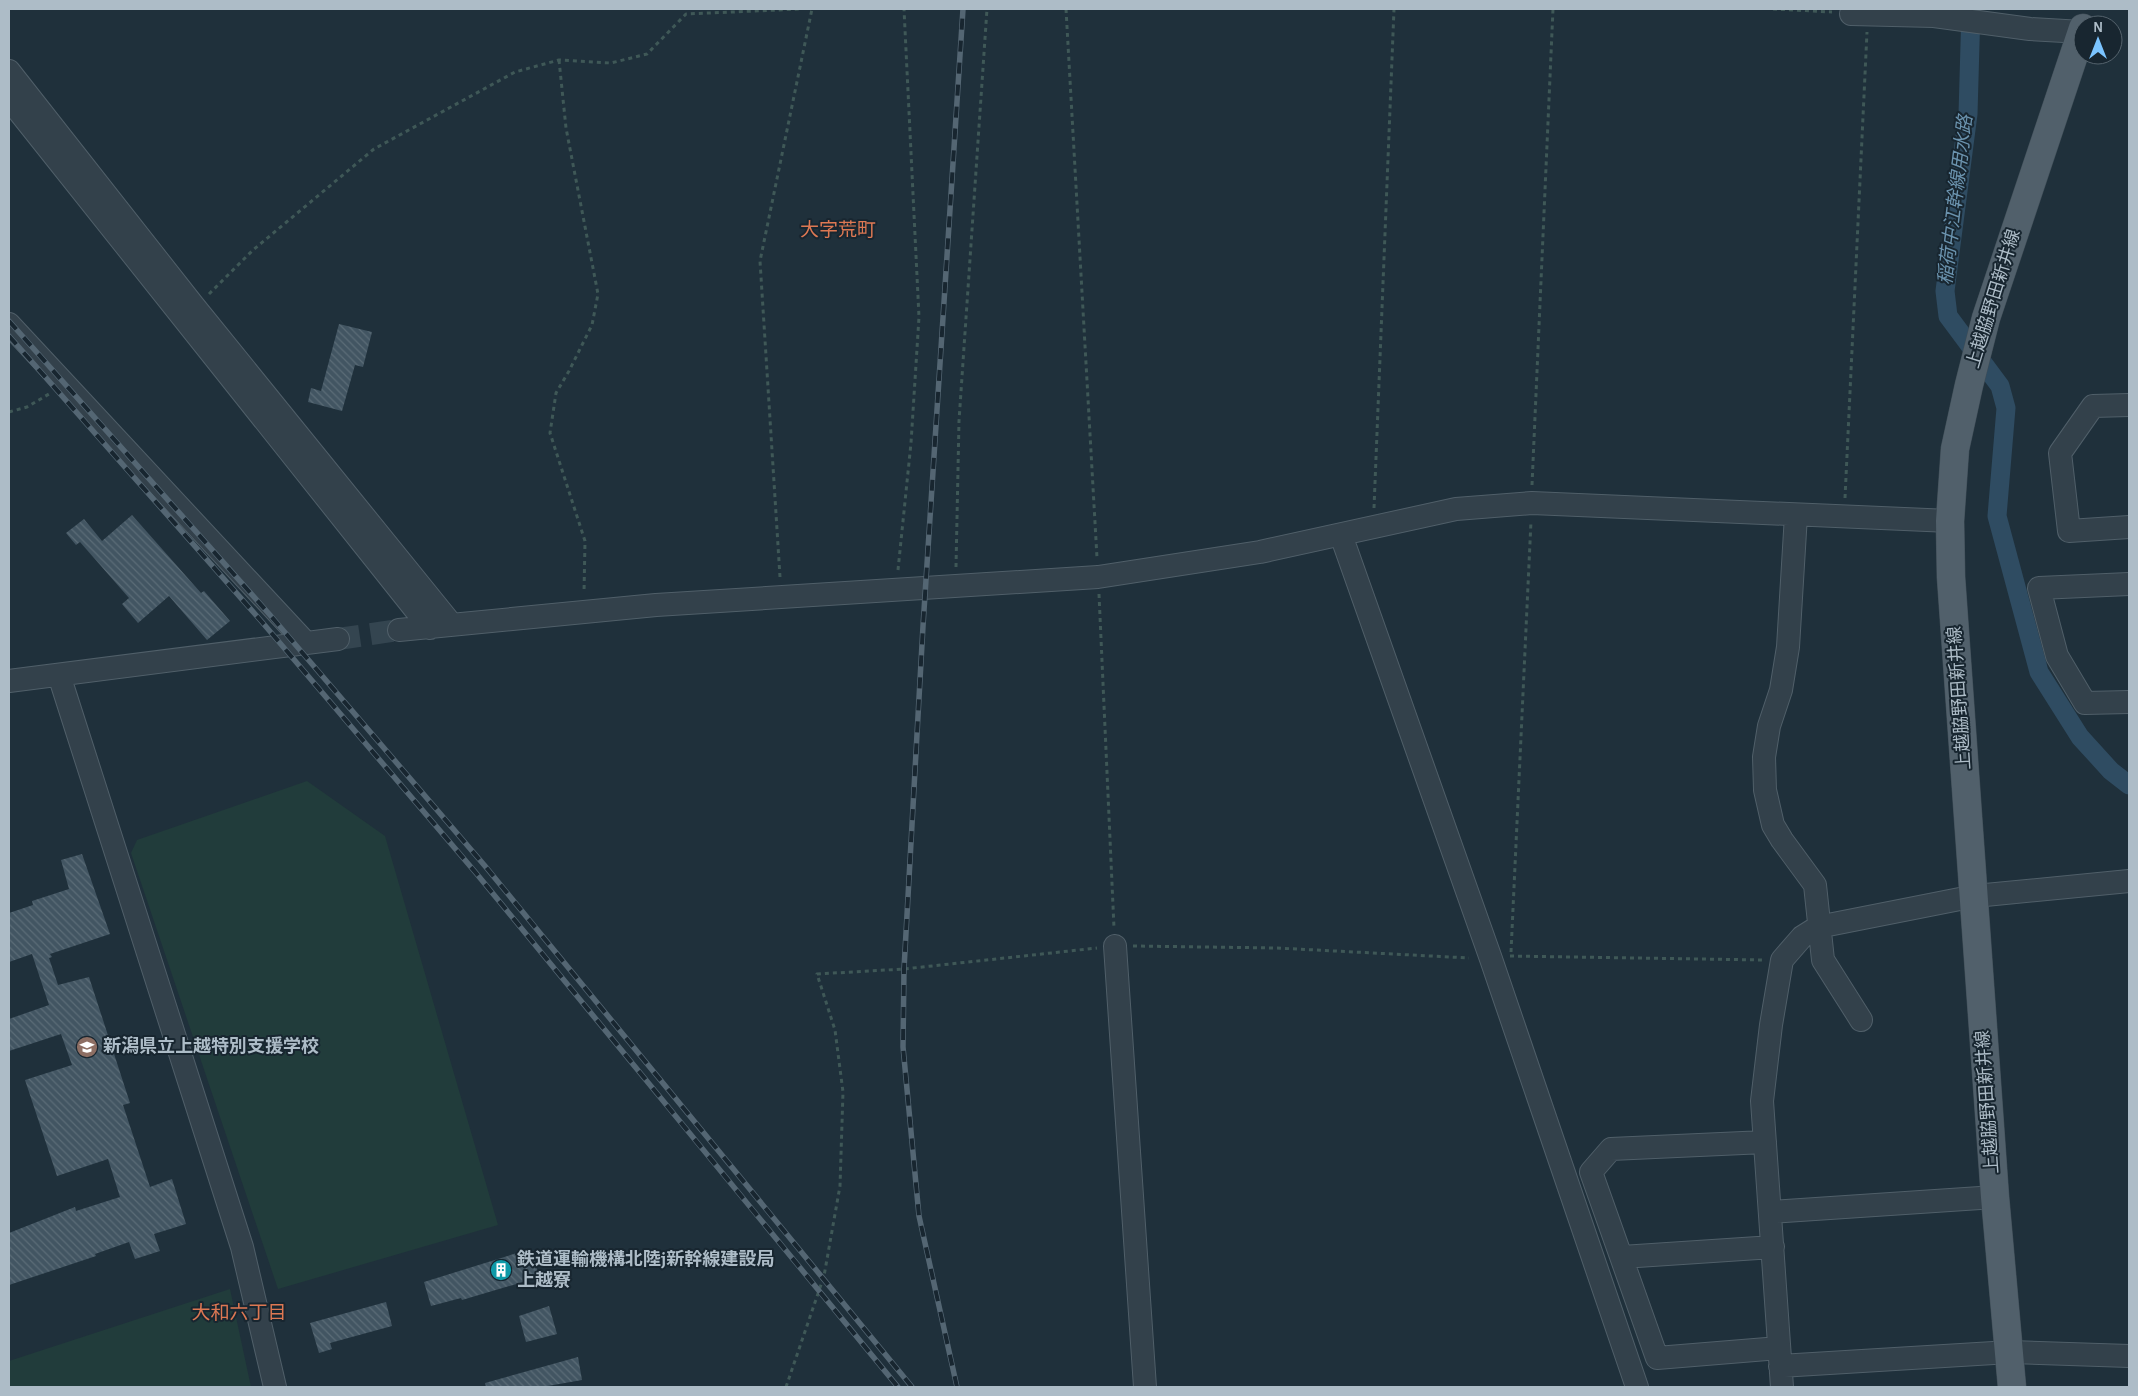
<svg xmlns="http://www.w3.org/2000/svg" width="2138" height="1396" viewBox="0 0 2138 1396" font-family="'Alegreya Sans','Noto Sans JP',sans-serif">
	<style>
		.garden { fill: #213c3b }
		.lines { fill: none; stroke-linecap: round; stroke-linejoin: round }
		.canal { stroke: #2f4c62; stroke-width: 19 }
		.building { fill: url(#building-back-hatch) }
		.minor-tunnel { stroke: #344550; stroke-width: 22; stroke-dasharray: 22 11; stroke-linecap: butt }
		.minor-casing { stroke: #505f69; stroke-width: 24 }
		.major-casing { stroke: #3f4d57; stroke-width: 29 }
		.path { stroke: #3f5857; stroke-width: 3; stroke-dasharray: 4 4; stroke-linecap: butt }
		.minor { stroke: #33414b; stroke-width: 22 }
		.major { stroke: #51606b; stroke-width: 28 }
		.rail-casing { stroke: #546673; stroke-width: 5.5 }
		.rail { stroke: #182630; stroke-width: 4; stroke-dasharray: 11; stroke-linecap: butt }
		.labels { text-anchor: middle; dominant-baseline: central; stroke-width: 4; stroke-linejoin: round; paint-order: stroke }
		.street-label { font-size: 18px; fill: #adbcc7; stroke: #182630 }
		.poi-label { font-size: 18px; font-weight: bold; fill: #adbcc7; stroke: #182630; text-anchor: start }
		.water-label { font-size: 19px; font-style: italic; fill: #6b93ae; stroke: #182630 }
		.neighbourhood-label { font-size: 19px; fill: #dd7853; stroke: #182630 }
	</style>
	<defs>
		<pattern id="building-back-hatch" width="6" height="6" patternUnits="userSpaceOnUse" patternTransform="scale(1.25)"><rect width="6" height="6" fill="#425562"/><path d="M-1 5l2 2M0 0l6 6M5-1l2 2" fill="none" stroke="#5b6c77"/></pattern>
	</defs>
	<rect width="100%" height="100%" fill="#1f303b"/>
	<path class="garden" d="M307,781L385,836L498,1225L278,1289L131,853L137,840Z
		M230,1289L251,1387H9V1361Z"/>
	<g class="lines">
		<path class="canal" d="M1971,9L1968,114L1945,291L1948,316L2000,386L2006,408L1997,516L2039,672L2080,737L2111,771L2129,785"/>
	</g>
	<path class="building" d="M339,324L372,332L363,367L355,365L342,411L308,402L311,388L321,391Z
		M132,515L201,593L204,591L230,621L207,640L169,596L138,623L122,604L129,598L80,542L76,545L66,533L84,519L102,541Z
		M82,854L110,934L50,954L52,957L49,958L58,985L89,977L130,1103L123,1105L150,1187L172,1179L186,1224L154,1234L160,1251L135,1259L129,1242L95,1254L96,1256L9,1285V1233L75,1207L76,1211L120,1197L108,1159L57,1176L25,1080L72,1065L61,1034L9,1051V1019L49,1005L32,954L9,962V913L33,905L32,901L69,889L61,860Z
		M530,1249L540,1277L462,1300L461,1298L431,1306L424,1282Z
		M386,1302L392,1326L330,1343L332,1349L319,1353L310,1323Z
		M549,1306L557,1334L526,1342L519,1316Z
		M578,1357L582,1380L542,1387H486L485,1383Z"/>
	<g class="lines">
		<path class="minor-tunnel" d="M338,639L399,630"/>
		<g class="minor-casing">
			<path id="minor" d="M1851,14L1934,16L2030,29L2082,32
				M9,71L193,305L452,625
				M9,99L430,628
				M9,324L306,643
				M2129,405L2093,406L2060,453L2069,531L2129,527
				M1796,515L1788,647L1781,690L1769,726L1764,757L1765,790L1773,825L1782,840L1815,885L1823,960L1861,1020
				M1341,535L1491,959L1637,1387
				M2129,584L2039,588L2057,656L2085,703L2129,702
				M399,630L656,605L1098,577L1260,552L1456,509L1532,503L1950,521
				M59,675L242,1247L275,1387
				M9,681L338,639
				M1115,946L1145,1387
				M1765,1142L1611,1149L1591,1172L1657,1358L1779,1348
				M1770,1212L1995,1197
				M1622,1257L1773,1247
				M1780,1366L2010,1352L2129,1356
				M1782,1387L1762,1101L1771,1025L1782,960L1802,937L1818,927L1975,896L2129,881"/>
		</g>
		<g class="major-casing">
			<path id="major" d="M2012,1387L1995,1197L1951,577L1950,521L1955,449L1969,385L1986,318L2083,28"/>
		</g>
		<path class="path" d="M1066,9L1097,558
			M1773,9L1832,12
			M559,60L566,128L598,294L592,325L569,371L556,393L550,433L585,541L584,593
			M209,294L253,250L374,149L515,72L559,60L611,63L647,54L686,14L801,9
			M9,412L27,407L49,394
			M1532,485L1553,9
			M1845,498L1867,32
			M1374,508L1394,9
			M956,567L959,421L987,9
			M898,570L911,443L919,317L904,9
			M780,577L760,261L812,9
			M1099,594L1114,928
			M1133,946L1277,948L1469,958
			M1511,952L1531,521
			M1510,956L1764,960
			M786,1387L824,1276L840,1186L843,1092L835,1030L817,974L904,969L1097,948"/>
		<use href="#minor" class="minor"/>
		<use href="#major" class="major"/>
		<g class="rail-casing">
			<path id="rail" d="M9,321L270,615L485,866L912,1387
				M9,336L262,622L476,873L898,1387
				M957,1387L919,1216L903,1047L904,969L923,626L963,9"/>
		</g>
		<use href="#rail" class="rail"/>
	</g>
	<defs>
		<g id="school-disc" transform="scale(1.125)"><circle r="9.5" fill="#8d6e63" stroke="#182630"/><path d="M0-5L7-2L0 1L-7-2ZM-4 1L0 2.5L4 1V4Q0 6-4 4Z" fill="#fff"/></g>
		<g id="building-disc" transform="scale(1.125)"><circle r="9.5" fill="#0f9aa8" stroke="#182630"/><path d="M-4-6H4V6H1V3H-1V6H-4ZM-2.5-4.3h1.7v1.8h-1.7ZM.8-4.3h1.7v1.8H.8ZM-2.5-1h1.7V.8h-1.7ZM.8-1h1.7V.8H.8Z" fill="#fff"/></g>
	</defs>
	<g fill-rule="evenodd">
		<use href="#school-disc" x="87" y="1047"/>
		<use href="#building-disc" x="501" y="1270"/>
	</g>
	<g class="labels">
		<g class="street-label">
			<text transform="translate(1994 299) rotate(-73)">上越脇野田新井線</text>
			<text transform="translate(1960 698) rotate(-94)">上越脇野田新井線</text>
			<text transform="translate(1988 1102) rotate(-94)">上越脇野田新井線</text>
		</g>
		<g class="poi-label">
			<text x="103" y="1047">新潟県立上越特別支援学校</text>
			<text x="517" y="1260">鉄道運輸機構北陸j新幹線建設局<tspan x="517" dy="21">上越寮</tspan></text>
		</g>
		<g class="water-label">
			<text transform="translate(1956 200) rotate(-83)">稲荷中江幹線用水路</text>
		</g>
		<g class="neighbourhood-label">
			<text x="838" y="230">大字荒町</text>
			<text x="239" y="1313">大和六丁目</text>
		</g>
	</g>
	<rect width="2138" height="1396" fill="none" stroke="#adbcc7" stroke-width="20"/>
	<g transform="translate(2098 40)"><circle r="24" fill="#182630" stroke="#54626c"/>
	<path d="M0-4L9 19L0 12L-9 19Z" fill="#7bc4ff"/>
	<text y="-8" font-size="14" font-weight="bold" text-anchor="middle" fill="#adbcc7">N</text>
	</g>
</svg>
